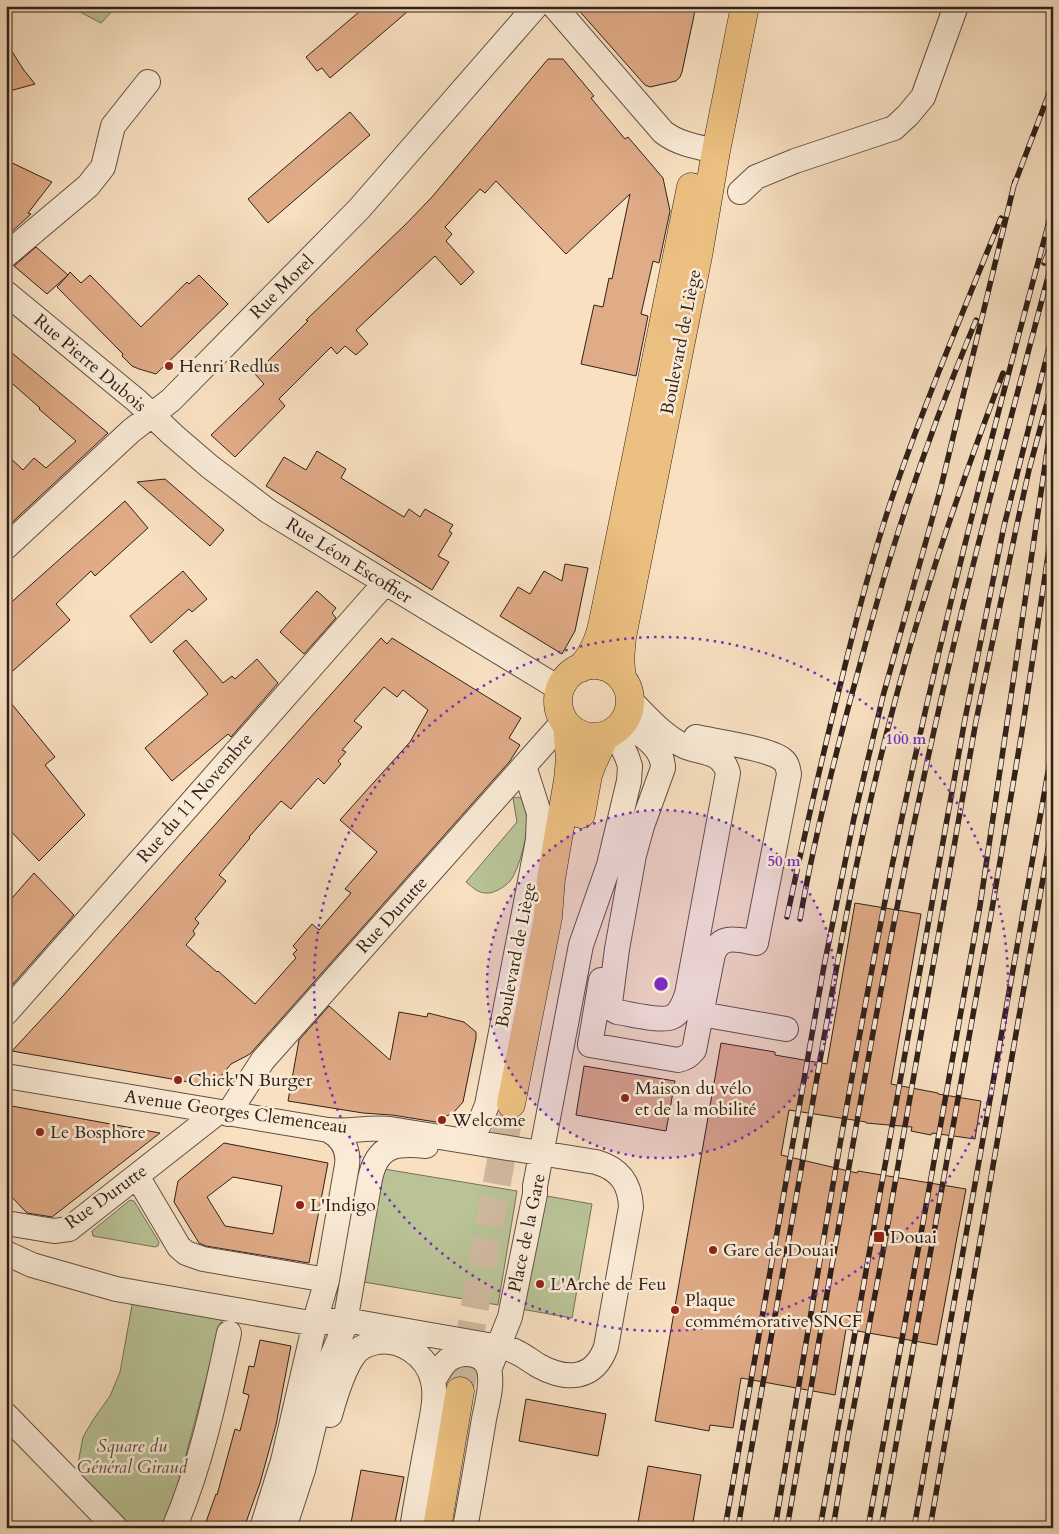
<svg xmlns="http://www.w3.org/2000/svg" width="1059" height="1534" viewBox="0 0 1059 1534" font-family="Cardo,serif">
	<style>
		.green { fill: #b9c396; stroke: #747258 }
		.building { fill: #e0ab87; stroke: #30201a; fill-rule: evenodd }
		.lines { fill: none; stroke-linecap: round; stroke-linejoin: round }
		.major-tunnel { stroke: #d0baa0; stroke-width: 28; stroke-dasharray: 28 14; stroke-linecap: butt }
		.minor-casing { stroke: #625044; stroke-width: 26 }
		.major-casing { stroke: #30201a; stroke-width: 29 }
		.minor { stroke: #faebd7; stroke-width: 24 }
		.major { stroke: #ecc080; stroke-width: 28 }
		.rail-casing { stroke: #30201a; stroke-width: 5.5 }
		.rail { stroke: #faebd7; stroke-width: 4; stroke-dasharray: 11; stroke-linecap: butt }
		.ring { fill: none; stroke: #7b2cbf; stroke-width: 2.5; stroke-dasharray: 2.5 5 }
		.poi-dot { fill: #8f2418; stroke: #faebd7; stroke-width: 2 }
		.labels { text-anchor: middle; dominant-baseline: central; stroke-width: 5; stroke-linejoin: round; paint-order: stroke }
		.street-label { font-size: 18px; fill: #30201a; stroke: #faebd7 }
		.poi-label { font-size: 18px; fill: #30201a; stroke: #faebd7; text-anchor: start }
		.park-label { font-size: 18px; font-style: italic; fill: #59513f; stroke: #faebd7 }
		.centre { fill: #7b2cbf; stroke: #faebd7; stroke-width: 2.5 }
		.ring-label { font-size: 15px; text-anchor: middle; font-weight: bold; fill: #7b2cbf; stroke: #faebd7; stroke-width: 5; stroke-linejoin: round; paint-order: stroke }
	</style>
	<rect width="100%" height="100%" fill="#f8e0c1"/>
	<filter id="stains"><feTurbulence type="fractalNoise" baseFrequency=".004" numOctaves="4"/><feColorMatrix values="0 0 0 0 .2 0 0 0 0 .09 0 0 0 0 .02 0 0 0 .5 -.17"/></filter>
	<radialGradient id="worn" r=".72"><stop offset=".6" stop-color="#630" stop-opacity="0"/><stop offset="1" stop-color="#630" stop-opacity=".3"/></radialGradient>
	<path class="green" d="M56,6H117L101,23L80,12Z
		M518,797L522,799C524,805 526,812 527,818C529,832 519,870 510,881C505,887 493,894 486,893C478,893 472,887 466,882L517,822L513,798Z
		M384,1169L517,1191L498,1305L364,1282Z
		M541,1195L592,1204L572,1318L521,1309Z
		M130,1200L134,1201L159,1242L158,1246L155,1247L93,1236L92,1231Z
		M133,1300L223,1316L173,1503L164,1528H131L76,1474L83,1437L93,1420L110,1396L120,1372Z"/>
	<path class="building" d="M366,6H414L330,78L322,68L317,71L306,57Z
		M575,6H696L682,72L680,77L676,81L650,87L645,85Z
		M6,42L23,69L35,84L6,92Z
		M548,59H563L594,96L591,98L625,139L628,137L663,178L670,211L659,263L653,261L641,314L648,316L636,376L581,364L594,305L603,307L609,278L612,279L630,194L566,254L496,181L485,193L480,189L445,227L452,234L446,241L474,272L461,285L435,256L356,330L368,344L356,355L345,346L337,354L331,347L279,399L285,406L235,457L211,435L264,384L255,374L308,321L306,320L406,224L432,197Z
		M350,112L370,135L268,223L248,199Z
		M6,160L52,182L28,213L31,214L6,237Z
		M36,247L68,275L70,272L81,283L90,275L141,327L187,282L189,284L199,275L228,304L156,374L139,369L132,366L122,356L123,354L57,287L68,275L47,294L14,266Z
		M6,348L108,433L6,528V454L23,470L34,458L46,468L76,441L39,409L40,408L6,378Z
		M317,451L346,469L341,478L404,517L409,509L420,517L425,509L453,525L449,531L452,533L438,556L449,562L432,590L266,486L284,457L306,470Z
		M165,479L224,530L210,546L137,482Z
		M125,501L148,528L95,576L91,571L56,604L70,620L6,677V607Z
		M565,564L588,568L575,631L562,654L500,616L518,587L530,594L544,571L562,581Z
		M183,571L207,599L192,612L189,609L151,643L130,616Z
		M317,591L336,608L332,613L336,618L304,654L280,632Z
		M381,638L387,644L392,638L521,718L509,738L520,745L510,761L250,1054L231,1064L215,1083L206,1085L12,1051L62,997ZM384,687L397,697L403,690L428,710L410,742L340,820L377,852L345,889L351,893L319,930L312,924L293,946L297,950L293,954L296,958L255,1004L218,971L217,972L186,945L195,934L193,931L199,923L195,919L226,881L219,875L250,838L249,837L281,801L291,809L318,778L324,784L341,764L338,761L346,752L342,750L362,727L354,721Z
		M186,640L223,683L232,676L235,679L257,659L278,683L231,737L228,734L172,781L145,748L208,694L173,651Z
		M6,697L55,757L45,765L85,815L39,861L6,826Z
		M34,873L74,915L6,992V905Z
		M855,903L921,914L891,1084L938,1093V1094L981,1101L975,1139L932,1133L931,1135L911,1131L912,1127L866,1123V1122L789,1110L781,1155L857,1173L858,1171L966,1189L937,1345L846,1329L835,1395L741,1378L733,1428L710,1425L709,1431L655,1421L721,1043L775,1052V1055L827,1064Z
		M329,1006L390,1060L399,1012L427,1017L428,1013L464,1022L476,1032V1038L463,1102L454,1112L436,1122L392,1115L363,1113L288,1101L299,1040Z
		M584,1066L675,1081L666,1131L576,1115Z
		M6,1105L160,1133L52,1217L27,1213L6,1191Z
		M224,1143L328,1163L309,1263L206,1246L199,1243L174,1202L178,1181ZM233,1177L282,1186L273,1234L225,1226L207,1197Z
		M260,1340L291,1346L276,1425L260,1483L244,1528H209L211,1523L206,1522L216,1494L217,1495L235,1429L240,1431L249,1395L243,1393L249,1366L254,1367Z
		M526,1399L606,1414L598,1456L519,1441Z
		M648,1466L701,1475L692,1528H637Z
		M361,1470L404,1477L394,1528H350Z"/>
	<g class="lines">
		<path class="major-tunnel" d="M460,1391L511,1104"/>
		<g class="minor-casing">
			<path id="minor" d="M554,6L663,132C678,144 698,147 716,151
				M740,192L756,177L795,161L894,128L908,115L923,97L956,6
				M6,255L88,186L103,167L113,126L148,82
				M6,293L137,401L173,435L209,466L268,511L560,689
				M6,547L131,431L171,400L359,209L536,6
				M624,723C640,734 663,746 663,768L642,826L634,855L617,949L610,1003L612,1009L617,1012C631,1014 661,1022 672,1017C681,1013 684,1002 687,994L728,773C722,750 702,754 684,746C663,736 647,717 631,701
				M601,980L590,1045L678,1060C686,1058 689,1056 694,1050L713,954C721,933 739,940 756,943L789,774C788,768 787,763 783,760C772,749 714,741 696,737
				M6,1013L385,583
				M701,1014L786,1029
				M6,1076L328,1130C349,1132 369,1127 390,1129L596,1162C620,1169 630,1183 631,1207L606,1347C594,1380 567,1381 539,1366C527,1359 519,1351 505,1348L345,1320L310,1323L116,1289L32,1265L6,1253
				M228,1114L263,1060L564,721
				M467,1141L479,1125L487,1105L538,840L539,813L524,766
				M137,1176L179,1247L186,1253L203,1259L327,1280
				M6,1223L54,1231L69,1229L218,1112
				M489,1370L510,1317L535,1194V1186L581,945L609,865L629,781L630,766L627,757L615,731
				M433,1382C437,1374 441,1366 448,1360C461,1350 484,1352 489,1369C493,1384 487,1404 484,1419C478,1455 472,1491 465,1528
				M6,1415L116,1528
				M330,1415C335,1397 343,1370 354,1355C358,1349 365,1345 373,1343C399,1336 427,1355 433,1381C437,1399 431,1420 428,1438C422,1468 417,1498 412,1528
				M174,1528C201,1465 215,1399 229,1333
				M262,1528L283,1461L317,1314L327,1280L347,1165C349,1149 342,1137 328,1130
				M284,1528L303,1470L329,1363L344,1328L370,1179C377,1145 395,1143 426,1146"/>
		</g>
		<g class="major-casing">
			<path id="major" d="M558 701a36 36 0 1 1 72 0a36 36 0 1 1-72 0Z
				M581,668C593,654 599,641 603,622L691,187
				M622,678L620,660L622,637L698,256L716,151L745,6
				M581,814L588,775L592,764L605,736
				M511,1104L548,917L551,879L568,780L570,759L567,725
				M437,1528L460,1391"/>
		</g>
		<use href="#minor" class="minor"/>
		<use href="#major" class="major"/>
		<g class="rail-casing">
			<path id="rail" d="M1013,188L1053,83
				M1044,263L1053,240
				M787,917C804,837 822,757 842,678C857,616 873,553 894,492C926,400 964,309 1001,218
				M800,919C815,834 836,751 859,668C869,631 879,593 891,555C915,476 944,397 976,320
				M725,1528L824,966L854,818L883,696L941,487L1015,181
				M738,1528C758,1406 781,1285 802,1164C829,1009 854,854 895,701C924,590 962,481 1003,373
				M775,1528C812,1307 848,1086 892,866C937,644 994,425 1053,207
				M787,1528C834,1256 877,983 938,713C972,561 1013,410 1053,258
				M820,1528L965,719L1004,526L1053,332
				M833,1528L848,1437L881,1263L976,721L1016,529L1029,470L1053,381
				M868,1528L980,906L1053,411
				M881,1528L992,909L1022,731L1053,522
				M914,1528L1053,744
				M930,1528L1053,821"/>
		</g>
		<use href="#rail" class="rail"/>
	</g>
	<circle cx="661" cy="984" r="174" fill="#7b2cbf" fill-opacity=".12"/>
	<g class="ring">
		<circle cx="661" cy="984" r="174"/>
		<circle cx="661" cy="984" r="347"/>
	</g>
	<g class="poi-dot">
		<circle cx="169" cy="366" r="5"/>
		<circle cx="178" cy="1080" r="5"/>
		<circle cx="625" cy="1098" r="5"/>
		<circle cx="442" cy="1120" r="5"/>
		<circle cx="40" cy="1132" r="5"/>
		<circle cx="300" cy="1205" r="5"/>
		<rect x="873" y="1231" width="12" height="12" rx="2.5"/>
		<circle cx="713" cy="1250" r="5"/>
		<circle cx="540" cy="1284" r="5"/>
		<circle cx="675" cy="1310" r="5"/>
	</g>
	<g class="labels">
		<g class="street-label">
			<text transform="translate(282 287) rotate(-45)">Rue Morel</text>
			<text transform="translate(681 342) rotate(-79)">Boulevard de Liège</text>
			<text transform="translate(90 363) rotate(40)">Rue Pierre Dubois</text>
			<text transform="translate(349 561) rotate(32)">Rue Léon Escoffier</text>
			<text transform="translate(195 798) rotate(-49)">Rue du 11 Novembre</text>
			<text transform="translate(392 915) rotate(-48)">Rue Durutte</text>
			<text transform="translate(516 955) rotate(-79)">Boulevard de Liège</text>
			<text transform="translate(236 1112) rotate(8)">Avenue Georges Clemenceau</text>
			<text transform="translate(106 1197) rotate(-36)">Rue Durutte</text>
			<text transform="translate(527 1233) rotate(-78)">Place de la Gare</text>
		</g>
		<g class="poi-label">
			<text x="179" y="366">Henri Redlus</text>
			<text x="188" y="1080">Chick'N Burger</text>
			<text x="635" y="1088">Maison du vélo<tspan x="635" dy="21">et de la mobilité</tspan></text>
			<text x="452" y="1120">Welcome</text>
			<text x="50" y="1132">Le Bosphore</text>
			<text x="310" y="1205">L'Indigo</text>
			<text x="890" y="1237">Douai</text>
			<text x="723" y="1250">Gare de Douai</text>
			<text x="550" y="1284">L'Arche de Feu</text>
			<text x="685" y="1300">Plaque<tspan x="685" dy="21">commémorative SNCF</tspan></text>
		</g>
		<g class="park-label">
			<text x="132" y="1446">Square du<tspan x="132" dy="21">Général Giraud</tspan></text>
		</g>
	</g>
	<circle cx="661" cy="984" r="8" class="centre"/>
	<g class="ring-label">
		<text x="906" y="744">100 m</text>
		<text x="784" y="866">50 m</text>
	</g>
	<rect width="1059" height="1534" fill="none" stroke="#f8e0c1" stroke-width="25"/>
	<rect x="8" y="8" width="1044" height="1519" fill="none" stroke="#30201a" stroke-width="2.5"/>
	<rect x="12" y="12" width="1034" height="1509" fill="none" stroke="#30201a"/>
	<rect width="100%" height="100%" filter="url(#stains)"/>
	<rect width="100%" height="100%" fill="url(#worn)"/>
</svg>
